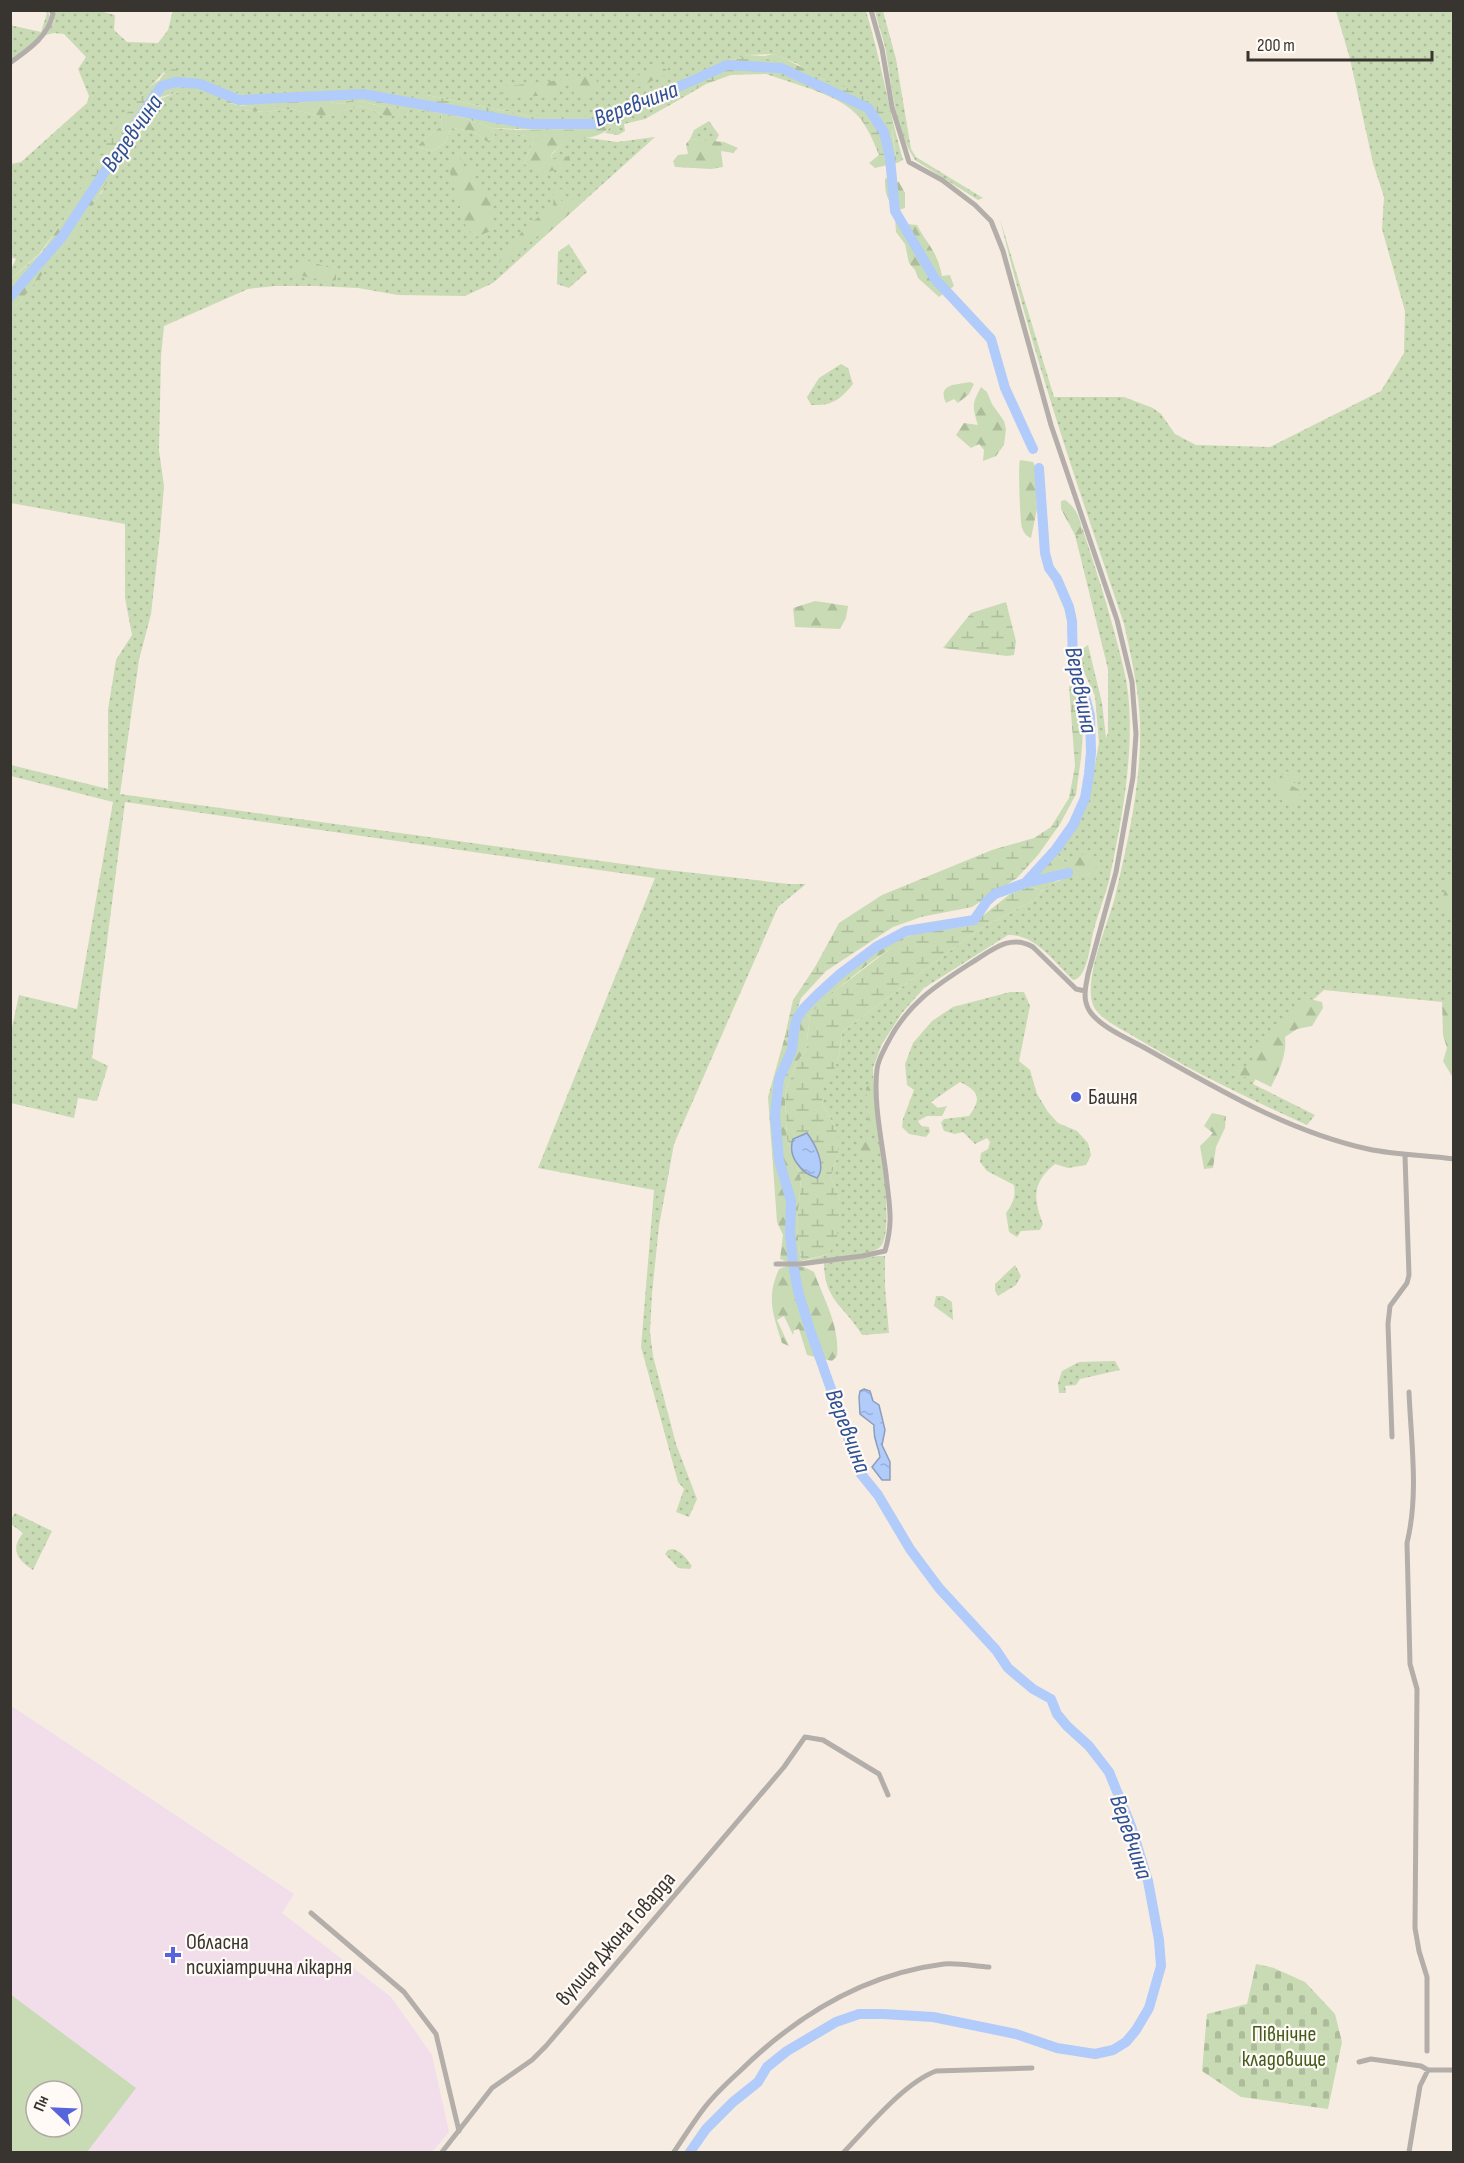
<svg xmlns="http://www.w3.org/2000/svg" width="1464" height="2163" viewBox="0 0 1464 2163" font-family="'Sofia Sans Condensed',sans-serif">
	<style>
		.medical { fill: #f2ddeb; fill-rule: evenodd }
		.grass { fill: url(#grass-dots) }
		.forest { fill: url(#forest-firs) }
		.wetland { fill: url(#wetland-marsh) }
		.cemetery { fill: url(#cemetery-stones) }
		.park { fill: #c8dbb4; fill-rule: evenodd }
		.water { fill: url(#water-ripples); stroke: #8d9ebd; stroke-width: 1.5 }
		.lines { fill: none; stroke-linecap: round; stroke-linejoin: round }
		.river { stroke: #b1cbfa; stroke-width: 10 }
		.minor { stroke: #b3aeaa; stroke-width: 5 }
		.poi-dot { fill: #5665dc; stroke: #fffaf6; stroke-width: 2 }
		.labels { text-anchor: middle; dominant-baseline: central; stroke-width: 4.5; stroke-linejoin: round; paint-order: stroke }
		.poi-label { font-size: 22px; fill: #383430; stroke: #fffaf6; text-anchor: start }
		.street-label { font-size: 22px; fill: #383430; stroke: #fffaf6 }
		.park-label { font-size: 22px; fill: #425c1b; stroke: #fffaf6 }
		.water-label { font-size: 24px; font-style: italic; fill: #2d5195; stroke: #fffaf6 }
	</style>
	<defs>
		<pattern id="grass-dots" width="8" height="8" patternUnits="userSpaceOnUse" patternTransform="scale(1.5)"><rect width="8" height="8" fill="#c8dbb4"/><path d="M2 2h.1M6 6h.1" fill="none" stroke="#adbd9b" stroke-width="1.8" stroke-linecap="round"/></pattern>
		<pattern id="forest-firs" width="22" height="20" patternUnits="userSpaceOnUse" patternTransform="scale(1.5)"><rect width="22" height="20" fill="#c8dbb4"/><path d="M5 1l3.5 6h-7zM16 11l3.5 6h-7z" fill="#adbd9b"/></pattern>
		<pattern id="wetland-marsh" width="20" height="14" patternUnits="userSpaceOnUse" patternTransform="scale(1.5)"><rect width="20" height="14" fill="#c8dbb4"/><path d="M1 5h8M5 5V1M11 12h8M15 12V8" fill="none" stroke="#adbd9b"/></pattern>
		<pattern id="cemetery-stones" width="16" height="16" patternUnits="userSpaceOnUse" patternTransform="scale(1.5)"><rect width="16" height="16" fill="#c8dbb4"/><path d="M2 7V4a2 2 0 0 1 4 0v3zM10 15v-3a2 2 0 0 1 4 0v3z" fill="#adbd9b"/></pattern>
		<pattern id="water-ripples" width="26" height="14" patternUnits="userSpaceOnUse" patternTransform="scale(1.5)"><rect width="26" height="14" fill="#b1cbfa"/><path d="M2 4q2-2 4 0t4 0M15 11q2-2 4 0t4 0" fill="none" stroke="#99afd7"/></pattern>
	</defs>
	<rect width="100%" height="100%" fill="#f7ece1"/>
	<path class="medical" d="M10,1705L294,1894L282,1913L391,1997L432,2055L449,2132L432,2152H11ZM36,2091H72V2127H36Z"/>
	<path class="grass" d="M173,10L866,11C881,60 889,111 903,160L897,163L891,121L879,106L852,91L807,72L798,64L773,54L748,55L720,63L674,83L633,103L590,116H529L427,95H399L363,90L248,96L222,89L220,97L228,103L231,109L265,112L289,109L321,116L346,114L344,110L362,106L386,116H407L409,109L441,113L442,126L424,139L417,147L433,151L445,143L451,128L473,131L487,142L495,136L492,128L516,130V134L541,139L533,142L524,164L551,160L552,154L565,141L564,138H588L617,142L662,136L655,137L493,283L465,296L398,295L358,288L316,286H275L248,289L164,326L161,356L159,450L164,486L160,534L151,614L139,660L120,794L659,869L789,884H806L778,907L674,1144L659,1226L652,1294L650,1332L653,1356L676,1444L697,1499L689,1517L676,1512L684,1489L678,1482L641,1347L654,1190L538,1168L655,878L125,802L92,1058L108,1066L97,1101L78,1098L74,1118L11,1103V1032L19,995L77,1009L113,802L11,776V765L108,789V710L116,660L132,635L125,598V524L11,503V307L18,304L102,192L108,177L124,159L121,153L156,100L179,92L164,72L138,100L105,147L63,221L40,253L11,279V269L16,259L11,257V164L21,162L87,103L89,96L78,69L86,57L64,34L54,33L45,35L54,21V11H100L115,15L114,30L127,42L158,43L168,30Z
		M43,11H48L50,17L43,33L35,41L11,62L10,25L41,32L47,13Z
		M875,11H883L896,59L911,149L916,157L983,198L978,200L915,160C894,128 892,84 885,47C882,35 878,23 875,11Z
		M1336,11H1453L1454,976L1452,1003L1324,990L1284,1026L1253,1084L1315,1115L1307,1125C1247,1098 1189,1070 1133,1036C1122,1029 1105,1022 1096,1010C1079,988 1108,924 1115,897C1128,841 1142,780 1140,723C1139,690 1131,656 1124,624C1079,490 1033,357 1000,219L1054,397H1124L1153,408L1161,414L1175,434L1196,445L1270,447L1381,391L1404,353L1405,311L1382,229L1384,197L1373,163L1350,59Z
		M781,64L815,82L811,89L766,74L776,66Z
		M672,95L677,101L645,119L624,124L625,131L618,135L605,133L611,126L609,123Z
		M709,121L719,135L715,142L690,139L694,130Z
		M569,244L587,272L569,288L557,284L558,252Z
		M841,364L848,368L853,384C840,400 832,406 811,405L807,397L819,378Z
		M1082,527C1095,567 1108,606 1118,646C1123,665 1128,684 1129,704C1133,762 1121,824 1109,881C1105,897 1098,913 1094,929C1090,942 1088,979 1073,980C1055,963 1035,934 1008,935L924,988L902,1013L882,1044L873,1068L876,1134L879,1131C881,1151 895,1237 879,1248C866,1257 819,1259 801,1262L829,1254L840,1200L831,1176L838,1155V1133L823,1105L820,1090C838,1068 839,1059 842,1032L978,930L1036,899C1051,878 1067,878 1091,874L1067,864L1056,853L1075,826L1089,795L1099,743L1095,696L1083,670L1081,650L1088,645L1102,703L1106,738L1108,733V669L1075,535L1082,534Z
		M1010,992H1024L1030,1006L1019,1061L1030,1070L1037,1094L1048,1112L1058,1123L1077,1131L1088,1143L1091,1155L1086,1165L1068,1168L1055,1164C1032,1183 1033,1197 1043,1224L1040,1230L1021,1231L1017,1237L1009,1232L1006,1213C1013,1203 1016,1197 1014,1185L987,1171L980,1162L981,1153L988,1149L990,1142L987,1138L975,1144L963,1132L955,1134L944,1131L941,1123L944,1119L969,1116C982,1099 979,1091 960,1082L931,1102L938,1108L947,1106L942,1116H927L918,1121L921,1126L929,1127L930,1132L926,1137L909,1134L902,1127L903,1119L914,1090L907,1085L905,1064L913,1043L932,1021L953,1007Z
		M878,1256H885V1287L889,1333L862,1335C844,1305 824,1301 824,1262Z
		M1015,1265L1021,1276L1016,1285L998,1296L995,1291V1284Z
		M936,1296H943L952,1302L953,1320L934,1306Z
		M1115,1361L1120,1370L1080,1379L1076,1385L1065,1386L1066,1393H1059L1058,1383L1062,1371L1079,1362Z
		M15,1513L52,1531L33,1570C17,1560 10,1549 23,1533L11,1524V1519Z
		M672,1549C682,1551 686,1558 692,1566L690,1569L678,1568L665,1554L668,1550Z"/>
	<path class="forest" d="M773,54C791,60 805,71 823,77L815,82L781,64L776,66L765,56Z
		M655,67L666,69L665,75L636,88L633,84L637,76Z
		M173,69L181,71L179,92L161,97L155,92C159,80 161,73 173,69Z
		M596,76L597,83L588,95L575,96L572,88L568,84L562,86L554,95L519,97L501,93L498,87Z
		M363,90L401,95L390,101L359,96L358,91Z
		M319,100L341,104L357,101L386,107L409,109L407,116H386L362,106L345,110L347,115L321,116L289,109L265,112L230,109L228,103C259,110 288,105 319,100Z
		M441,113L465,118L492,128L495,136L487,142L473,131L451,128L445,143L433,151L417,147L424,139L442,126Z
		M609,123L611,126C599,140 581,138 565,139L566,141L552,153L551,160L569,156L571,163C551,171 543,179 524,164L533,142L539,139L516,134V130L594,129Z
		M888,136L893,138L897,163L875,168L869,163L879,155L887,158L881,140Z
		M690,139L724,142L738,148L733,153L721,151L723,167L711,169L675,167L673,161L678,155L688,154L686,144Z
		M121,153L124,159C105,181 93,208 76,232C58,257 37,280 18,304L11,307V279L41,253L63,221L86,179L91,176V187Z
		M458,153L463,168L472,164L477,167L472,179L481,192L490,195L493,230L476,237L466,227L447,162Z
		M885,178L899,182L905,193V208L899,210C886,202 885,192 885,178Z
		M561,189L564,191L561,201L575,200L576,208L548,233L536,237L504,263L500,262L526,226L553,207L554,193Z
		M899,216L907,224L917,225C928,246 937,250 942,276L950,275L954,286L939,297L918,278L915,270L909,263L905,244L896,232L895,218Z
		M303,259L336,270V280L328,285L317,279L294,274Z
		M970,382L974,384L969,394L958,403L954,399L946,403C937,384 955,385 970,382Z
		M981,387L987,392L992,404L1004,421L1006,429L1004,445L996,456L983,461L984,450L979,444L971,448L956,435L964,423L978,425C972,406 972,404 981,387Z
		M1020,460L1033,462L1035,466L1037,509L1031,538C1026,536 1024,533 1022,528C1020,522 1018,467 1020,460Z
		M1065,500C1076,507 1082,521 1082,534L1075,535L1061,509V501Z
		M815,601L848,606L846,618L840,629L795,627L793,608Z
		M1286,771L1296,776L1299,783H1292V786L1300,790V799L1291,804L1283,803L1278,792L1270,788V782H1280L1285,785L1282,772Z
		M1090,850L1097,866L1091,874L1058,880L1042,891L1031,886L1032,878L1056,853L1067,864Z
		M1449,879L1453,880V908L1451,911L1439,908Z
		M916,933C877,954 842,984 810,1014L806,1050L797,1062L785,1094L787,1139L801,1178L797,1227L801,1262H787L780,1259L783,1235L777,1222L768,1097L784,1040L789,1038L790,1043L784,1060L789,1058L800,1028V1019L814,999L884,945Z
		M1453,995L1452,1003L1453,1078L1443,1061L1447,1048L1443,1035L1442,1000Z
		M1310,999L1322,1002L1323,1008L1312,1026L1297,1029L1285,1037C1287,1055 1279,1071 1271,1087L1255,1079L1231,1075L1226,1069L1252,1065L1254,1060L1247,1052Z
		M874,1082L879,1131L876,1134L869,1124L866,1088L870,1083Z
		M1212,1113L1226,1116L1225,1128L1216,1147L1213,1168L1204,1169L1200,1146L1213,1133L1204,1126Z
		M868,1141L877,1142V1153L870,1162L863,1158L859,1149L860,1145Z
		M787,1266L804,1267L814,1272C824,1300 840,1326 837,1356L832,1361L807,1355L799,1329L794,1330L793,1335L784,1316L777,1320L789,1346L782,1343C773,1314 766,1298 779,1269Z"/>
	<path class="wetland" d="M748,55L765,56L776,66L766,74L731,75L706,84L677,101L672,95L594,129L542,130L492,128L465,118L441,113L386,107L357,101L341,104L319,100L278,107H256L228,103L220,97L222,89L248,96L358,91L359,96L389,101L401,95H427L529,116H590L633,103L674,83L720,63Z
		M821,78C844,87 877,97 890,119C893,124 892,132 893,138L888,136L881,140L887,158L879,155C863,114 853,105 811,89L815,82Z
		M159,80L155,92L161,97L156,100L121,153L90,188L91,177L86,179C104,148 130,100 159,80Z
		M1006,602L1016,641L1014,655L1007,656L943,648L971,613Z
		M1069,686L1086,689L1081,758L1076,794L1060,824L1038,855L1017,878L972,907L921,917L893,927L826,971L801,998L789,1038L784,1040L793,1000L815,967L839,923L882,895L992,850L1034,838L1051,827L1069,798L1075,766Z
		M1031,886L1042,891L1036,899L978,930L842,1032C839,1059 838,1068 821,1090L823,1105L838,1133V1155L831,1176L840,1200L837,1239L829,1254L801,1261L797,1227L801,1178L787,1139L785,1094L797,1062L806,1050L810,1014L831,994L896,944L916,933L970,926L1010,894Z"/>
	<path class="cemetery" d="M1256,1964L1274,1968L1305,1982L1335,2014L1342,2042L1328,2109L1241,2097L1202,2071L1207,2014L1247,2004Z"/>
	<path class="park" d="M10,1994L136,2088L87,2152H11ZM36,2091H72V2127H36Z"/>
	<path class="water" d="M807,1133C815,1144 827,1166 817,1178C801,1173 787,1156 793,1139Z
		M864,1389L870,1391L873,1401L879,1405L885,1430L882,1445L890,1462V1480H882L872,1467L880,1457C878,1443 873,1442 874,1425L860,1414L859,1397L860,1391Z"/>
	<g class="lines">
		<path class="river" d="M10,297L62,237L153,98L162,86L176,82L200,84L239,100L363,94L530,124H596L727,65L781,68L868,108L884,132L890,158L895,211L935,279L991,339L1005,388L1033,449
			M1025,883L1068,873
			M690,2152L706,2129L733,2102L758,2082L767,2067L787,2051L836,2022L859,2014H883L933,2017L1016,2034L1057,2048L1095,2054L1113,2050L1126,2042L1136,2030L1149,2008L1161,1966L1159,1940L1148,1881L1131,1826L1109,1772L1089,1746L1067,1726L1057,1714L1051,1699L1033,1689L1008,1668L996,1650L939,1588L910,1549L878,1495L861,1474L809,1327L798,1291L793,1264L790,1233L791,1201L779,1160L775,1115L779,1079L792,1050L794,1031L797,1018L804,1008L818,994L840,974L876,947L906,931L974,920L987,901L995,894L1025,883L1056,849L1073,825L1085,798L1089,774L1091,752L1090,716L1086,700L1078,689L1073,669L1072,621L1069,607L1057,579L1049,568L1045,553L1039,468"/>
		<path class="minor" d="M871,10L882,49L892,107L909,162L942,180L975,205L991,221L1003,251L1051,425L1117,620L1132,682L1136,734L1133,777L1116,872L1088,974C1086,986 1082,998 1089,1010C1098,1026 1129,1039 1145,1048C1216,1088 1287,1131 1368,1149C1396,1155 1425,1155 1454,1159
			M10,63C29,49 47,38 53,14L51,10
			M776,1264H800L862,1256L885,1251C894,1220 889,1205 886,1174C882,1142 873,1101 877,1069C878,1060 883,1052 887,1044C907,1004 935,986 971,963C991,951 1010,933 1033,947L1076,989L1085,991
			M1409,1392C1411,1442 1419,1494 1407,1543L1410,1664L1417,1689L1415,1928L1419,1951L1427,1977V2051
			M1392,1437L1388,1324L1390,1306L1407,1283L1409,1275L1405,1156
			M311,1913L404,1992L436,2034L459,2131
			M1359,2062L1371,2059L1421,2066L1428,2070H1454
			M442,2152L492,2088L532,2060L546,2046L784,1767L805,1737L823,1740L879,1774L888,1795
			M674,2152C684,2137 694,2121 705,2107C715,2094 728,2082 740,2071C797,2015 864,1974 944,1964C958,1963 975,1966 989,1967
			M844,2152C868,2127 904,2083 936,2071L1032,2068
			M1409,2152L1420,2086L1428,2070"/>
	</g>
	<g class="poi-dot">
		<circle cx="1076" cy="1097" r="6"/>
		<path d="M170 1946h6v6h6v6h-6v6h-6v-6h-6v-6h6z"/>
	</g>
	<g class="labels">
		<g class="poi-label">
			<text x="1088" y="1097">Башня</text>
			<text x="186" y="1942">Обласна<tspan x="186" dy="25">психіатрична лікарня</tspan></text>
		</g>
		<g class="street-label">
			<text transform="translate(616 1939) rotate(-49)">вулиця Джона Говарда</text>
		</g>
		<g class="park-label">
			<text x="1284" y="2034">Північне<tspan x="1284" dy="25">кладовище</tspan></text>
		</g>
		<g class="water-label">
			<text transform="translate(636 104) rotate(-21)">Веревчина</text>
			<text transform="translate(132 133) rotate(-55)">Веревчина</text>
			<text transform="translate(1081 690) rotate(79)">Веревчина</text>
			<text transform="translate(848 1431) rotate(69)">Веревчина</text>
			<text transform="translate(1131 1837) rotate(71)">Веревчина</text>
		</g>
	</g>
	<rect width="1464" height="2163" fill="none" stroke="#383430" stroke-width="24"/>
	<g transform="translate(54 2109) rotate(293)"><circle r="28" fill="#fffaf6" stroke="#afaba7" stroke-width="1.5"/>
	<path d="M0-4.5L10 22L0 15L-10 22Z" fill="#5665dc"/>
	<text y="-9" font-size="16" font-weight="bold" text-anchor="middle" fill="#383430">Пн</text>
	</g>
	<path d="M1248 51v9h184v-9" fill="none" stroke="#383430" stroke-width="3"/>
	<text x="1257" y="51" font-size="18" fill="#383430" stroke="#fffaf6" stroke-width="4.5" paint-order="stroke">200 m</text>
</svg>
